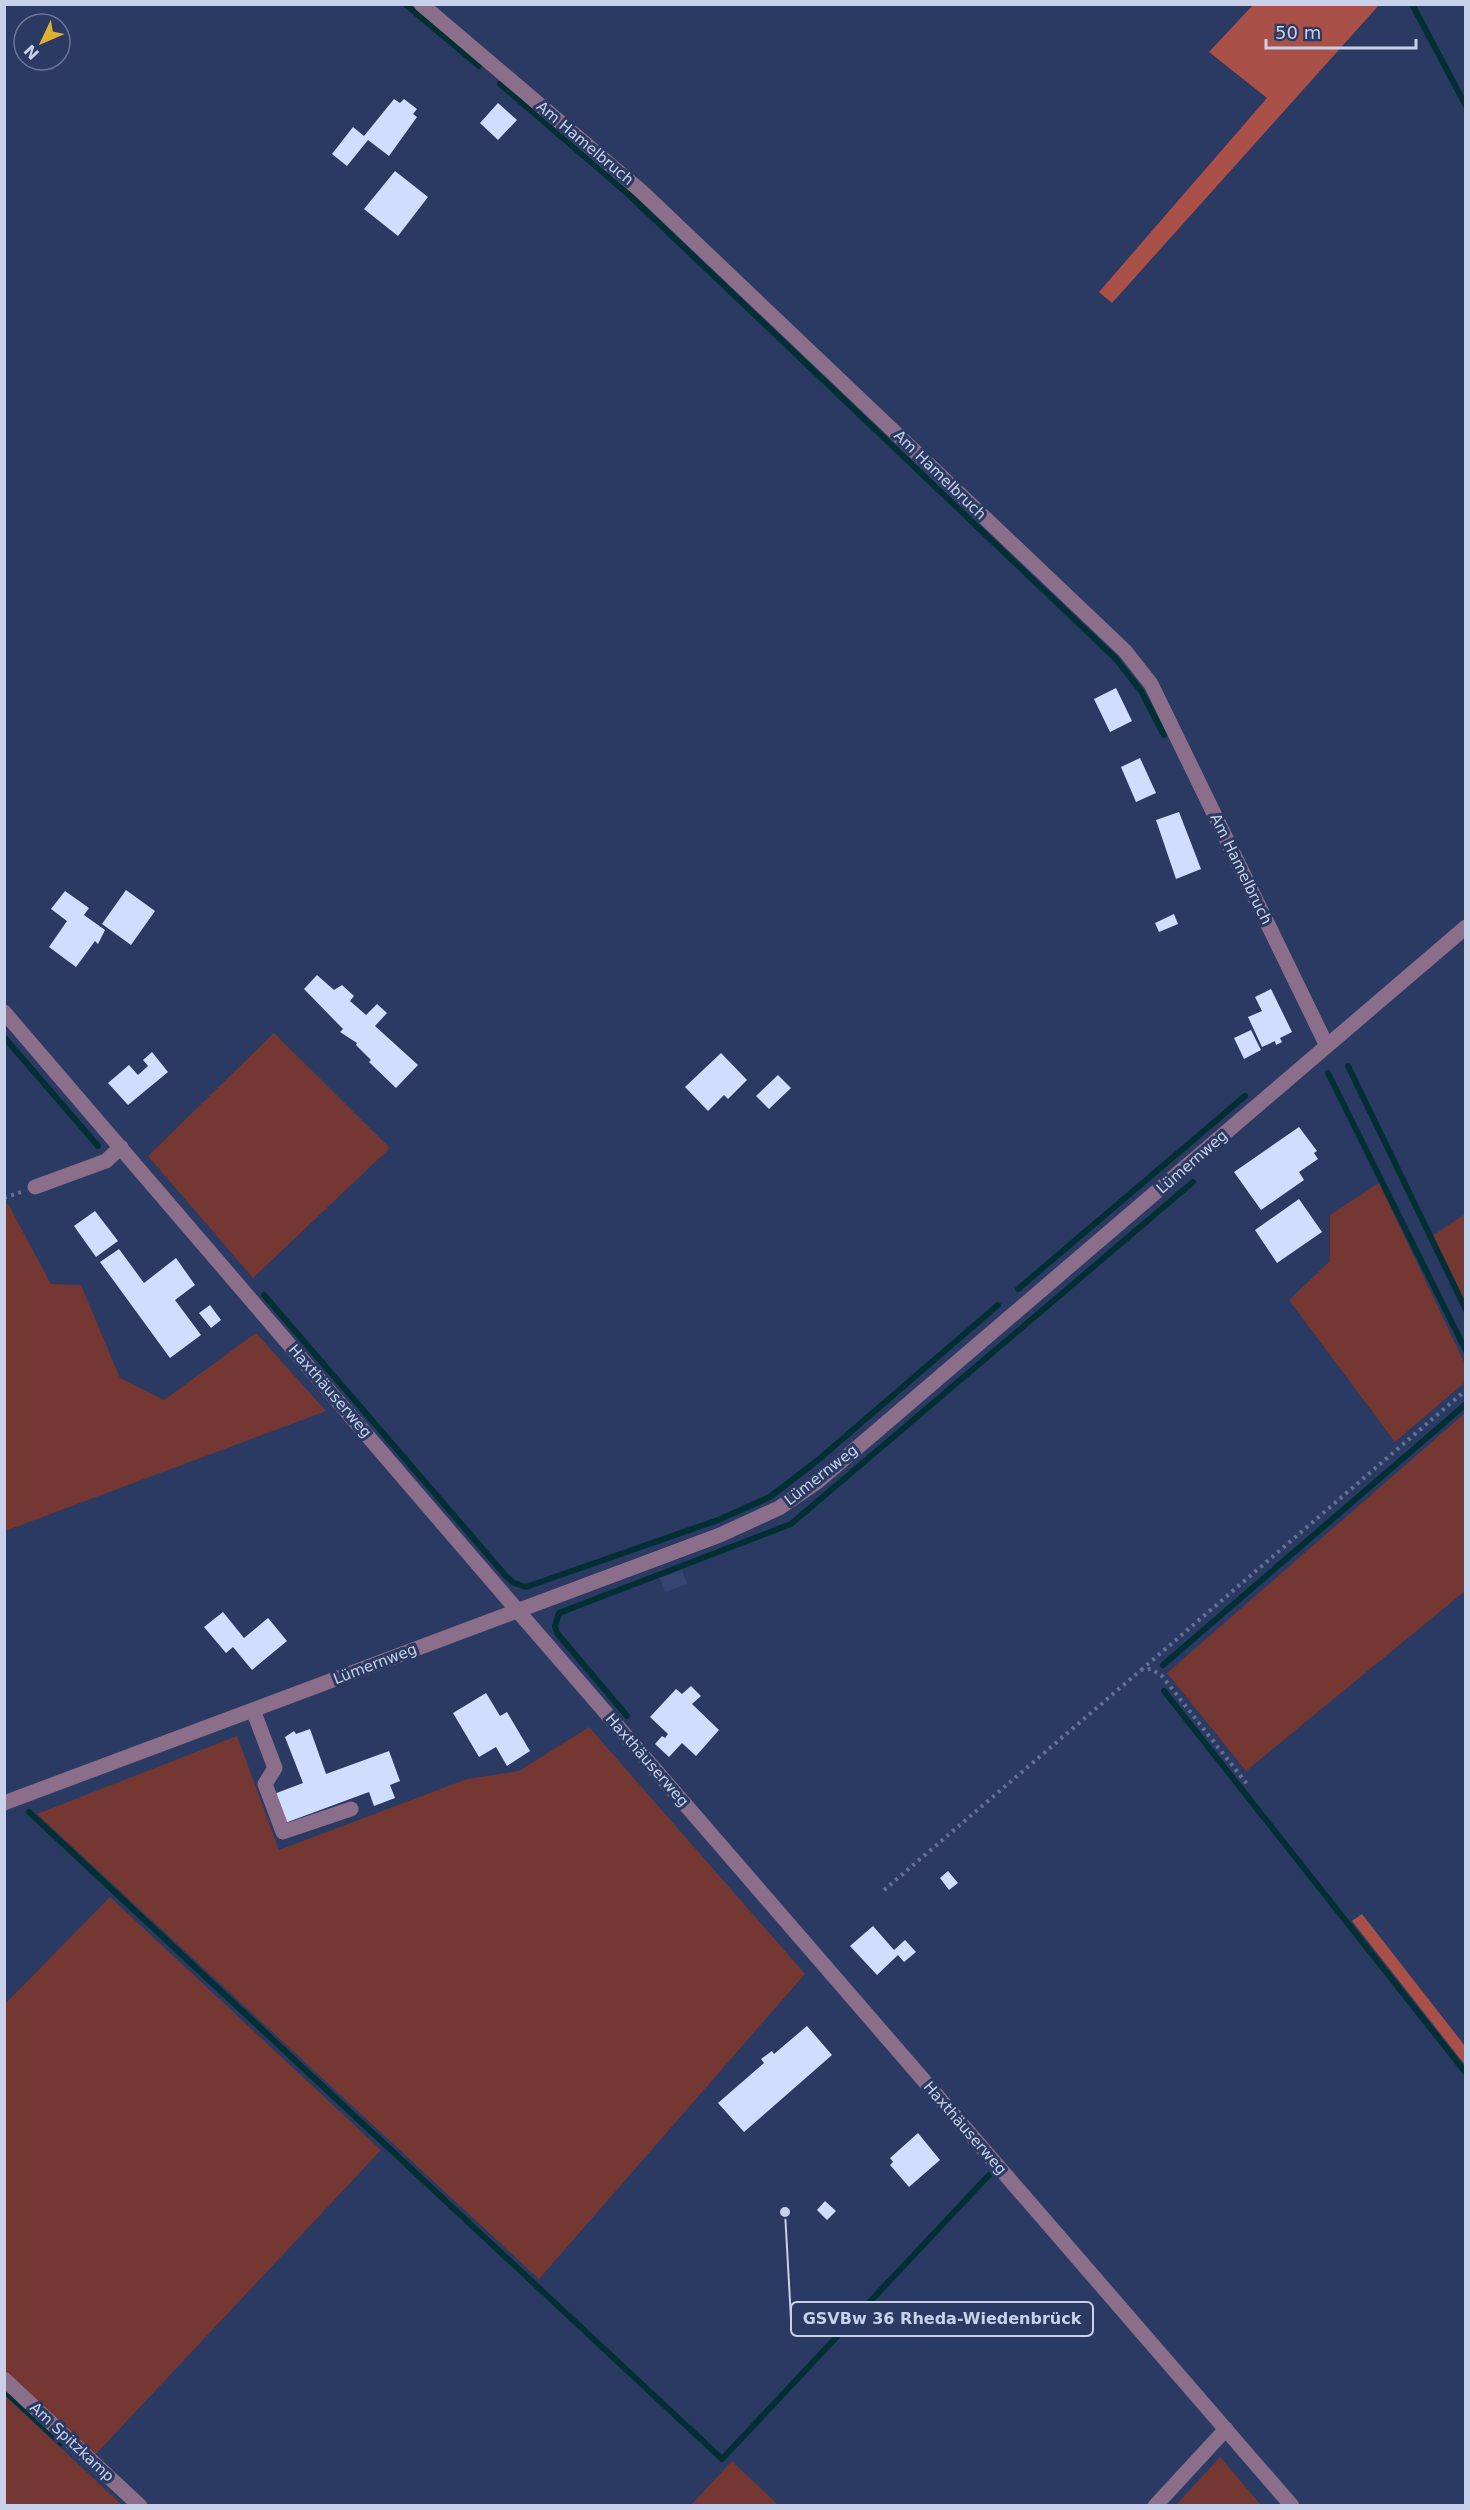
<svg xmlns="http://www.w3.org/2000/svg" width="1470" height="2510" viewBox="0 0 1470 2510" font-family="'DejaVu Sans',sans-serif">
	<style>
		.built { fill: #344572 }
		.green { fill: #743732 }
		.forest { fill: #a95048 }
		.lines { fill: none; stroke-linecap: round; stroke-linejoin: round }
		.stream { stroke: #012f34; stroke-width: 6 }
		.building { fill: #cfddfe }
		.path { stroke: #637093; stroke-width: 4; stroke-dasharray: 3 4.5; stroke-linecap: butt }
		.minor { stroke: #8a6e8a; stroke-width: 15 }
		.labels { text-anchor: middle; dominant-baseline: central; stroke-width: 6; stroke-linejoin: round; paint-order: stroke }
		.street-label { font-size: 15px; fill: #c7d1ea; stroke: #2b3a62 }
		.leader { fill: none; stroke: #c7d1ea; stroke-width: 2 }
		.callout-dot { fill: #c7d1ea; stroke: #2b3a62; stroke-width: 2 }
		.callout { fill: #2b3a62; stroke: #c7d1ea; stroke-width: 2 }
		.callout-label { font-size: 16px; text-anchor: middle; font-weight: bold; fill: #c7d1ea }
	</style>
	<rect width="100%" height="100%" fill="#2b3a62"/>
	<path class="built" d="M682,1570L687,1584L665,1592L660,1578Z"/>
	<path class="green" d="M274,1033L390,1148L253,1278L148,1156Z
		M1379,1183L1465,1364V1382L1395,1442L1289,1300L1330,1261V1215Z
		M8,1204L51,1284L81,1285L120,1378L164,1400L256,1333L326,1411L5,1531L4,1205Z
		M1465,1214V1306L1432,1236Z
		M1465,1413V1591L1246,1771L1167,1673Z
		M589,1727L805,1974L539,2279L37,1814L237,1736L279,1850L467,1779L519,1771Z
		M110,1897L381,2150L95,2455L5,2371L4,2005Z
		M5,2396L122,2505H5Z
		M1220,2457L1261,2505H1176Z
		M732,2461L778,2505H691Z"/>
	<path class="forest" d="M1253,5H1379L1112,303L1099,292L1267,98L1209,52Z
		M1362,1914L1465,2046V2065L1352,1921Z"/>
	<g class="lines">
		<path class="stream" d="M405,4L479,66
			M1412,4L1466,106
			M500,84L628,194L1115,658L1141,691L1164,735
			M4,1037L98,1146
			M1348,1066L1466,1310
			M1328,1073L1466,1351
			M1018,1289L1245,1096
			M264,1295L506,1576L514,1583L526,1587L718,1520L770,1497L818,1460L998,1305
			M1163,1665L1466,1404
			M1164,1691L1466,2073
			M627,1716L557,1633L555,1626L559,1613L791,1524L1193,1182
			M29,1812L722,2459L989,2175
			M4,2390L61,2443"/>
	</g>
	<path class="building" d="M394,99L400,103L404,99L417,109L413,114L417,117L389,156L368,140L347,166L332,154L353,127L364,136Z
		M498,103L517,120L498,140L480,123Z
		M395,171L428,197L398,236L364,209Z
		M1116,688L1132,721L1110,732L1094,699Z
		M1140,758L1156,793L1136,802L1121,767Z
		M1179,812L1201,869L1176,879L1156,820Z
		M126,890L155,911L131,945L102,924Z
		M65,891L89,908L84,915L105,930L98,944L95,941L76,967L49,947L67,921L51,909Z
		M1174,914L1178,924L1159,932L1155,923Z
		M317,975L334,990L342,985L354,996L350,1001L366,1015L377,1004L387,1013L375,1026L418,1065L396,1088L369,1062L371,1060L356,1045L357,1043L340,1032L343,1029L304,989Z
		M1271,989L1292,1032L1280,1038L1282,1042L1276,1045L1275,1041L1262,1047L1248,1017L1262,1011L1255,997Z
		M1251,1030L1261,1050L1244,1059L1234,1038Z
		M152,1052L168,1072L128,1105L108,1083L129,1065L138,1075L148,1066L143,1060Z
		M721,1053L747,1080L728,1099L724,1095L708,1111L685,1087Z
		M778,1075L791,1088L769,1109L756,1096Z
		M1299,1127L1317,1151L1314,1153L1318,1159L1299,1172L1304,1180L1261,1210L1234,1172Z
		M1299,1199L1322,1232L1277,1263L1255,1230Z
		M95,1211L118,1241L96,1257L74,1226Z
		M119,1249L144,1283L176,1258L195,1285L175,1300L201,1335L170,1358L100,1262Z
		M210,1305L221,1320L211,1328L199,1313Z
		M223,1612L244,1638L268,1618L287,1641L252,1670L233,1647L226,1653L204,1627Z
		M691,1686L701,1696L692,1704L719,1730L696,1756L682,1743L669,1757L655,1744L662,1736L665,1738L668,1734L650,1717L676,1689L682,1694Z
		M486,1693L500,1716L507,1712L530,1751L507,1766L496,1747L479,1757L453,1713Z
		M310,1729L326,1774L389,1751L400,1781L390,1785L395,1798L374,1806L369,1792L285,1823L274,1794L303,1783L285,1737L294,1731L296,1734Z
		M948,1871L958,1883L949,1890L940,1878Z
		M873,1926L894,1950L905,1940L916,1952L904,1962L898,1955L877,1975L850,1946Z
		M807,2026L832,2055L744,2132L718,2103L764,2063L761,2059L772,2051L774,2054Z
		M918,2133L940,2160L909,2187L890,2165L893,2162L890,2158Z
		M825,2201L836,2211L827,2220L817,2210Z"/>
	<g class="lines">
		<path class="path" d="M4,1198L21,1192
			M1141,1670L1466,1390
			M884,1890L1141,1670L1151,1669L1162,1676L1247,1784"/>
		<path class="minor" d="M421,4L641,191L1125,651L1151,684L1327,1046
			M4,1012L517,1610L1292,2506
			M35,1187L106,1161L121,1147
			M253,1710L275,1768L265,1784L283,1832L351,1809
			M4,1803L720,1535L779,1508L817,1482L1466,927
			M4,2379L140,2506
			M1155,2506L1226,2429"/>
	</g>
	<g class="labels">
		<g class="street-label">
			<text transform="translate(585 143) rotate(40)">Am Hamelbruch</text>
			<text transform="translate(940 475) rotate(44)">Am Hamelbruch</text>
			<text transform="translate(1241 869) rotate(64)">Am Hamelbruch</text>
			<text transform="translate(1192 1162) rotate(-41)">Lümernweg</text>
			<text transform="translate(330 1391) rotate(49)">Haxthäuserweg</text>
			<text transform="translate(821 1475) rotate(-38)">Lümernweg</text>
			<text transform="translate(375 1664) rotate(-21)">Lümernweg</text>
			<text transform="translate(647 1760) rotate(49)">Haxthäuserweg</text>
			<text transform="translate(965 2128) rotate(49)">Haxthäuserweg</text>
			<text transform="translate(72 2442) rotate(43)">Am Spitzkamp</text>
		</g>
	</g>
	<path class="leader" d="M785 2212L791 2319"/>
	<circle class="callout-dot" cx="785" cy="2212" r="6"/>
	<rect class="callout" x="791" y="2302" width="302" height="34" rx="6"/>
	<g class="callout-label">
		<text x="942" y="2324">GSVBw 36 Rheda-Wiedenbrück</text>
	</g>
	<rect width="1470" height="2510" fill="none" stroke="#c7d1ea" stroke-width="12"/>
	<g transform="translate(42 42) rotate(226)"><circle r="28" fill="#2b3a62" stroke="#697698" stroke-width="1.5"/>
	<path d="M0-4.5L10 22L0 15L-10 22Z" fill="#dfb034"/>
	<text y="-9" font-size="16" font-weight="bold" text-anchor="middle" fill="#c7d1ea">N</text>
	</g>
	<path d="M1266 39v9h150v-9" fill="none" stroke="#c7d1ea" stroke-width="3"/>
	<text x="1275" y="39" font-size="18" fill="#c7d1ea" stroke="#2b3a62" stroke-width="4.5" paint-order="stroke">50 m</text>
</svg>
